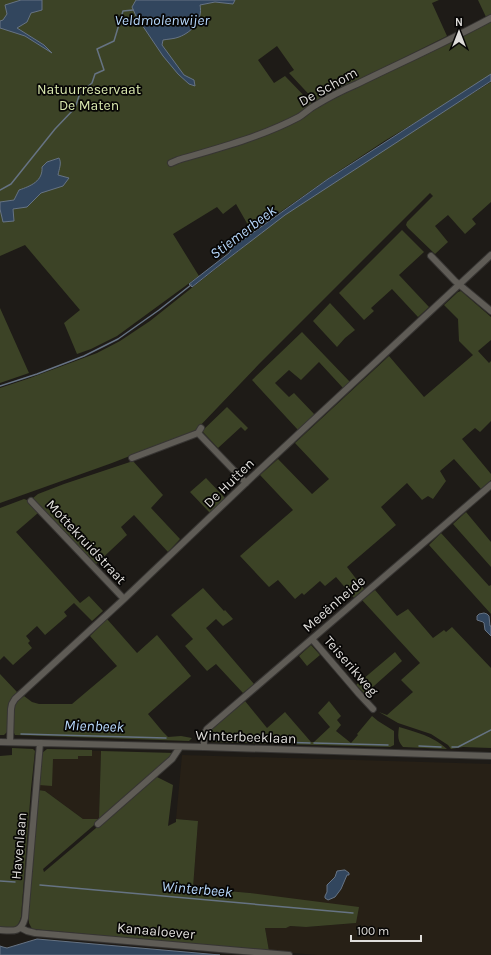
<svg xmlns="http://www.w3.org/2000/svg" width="491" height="955" viewBox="0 0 491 955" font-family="Karla,sans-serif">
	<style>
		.built { fill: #272016 }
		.green { fill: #3c4326 }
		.water { fill: #32465e; stroke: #667383 }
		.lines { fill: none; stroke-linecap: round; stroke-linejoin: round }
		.stream { stroke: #667383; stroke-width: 1.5 }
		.minor-casing { stroke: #373533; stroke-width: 8 }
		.minor { stroke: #5f5c56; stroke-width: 6 }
		.labels { text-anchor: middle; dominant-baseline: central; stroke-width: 3.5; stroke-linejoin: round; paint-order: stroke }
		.street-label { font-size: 14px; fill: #dfddda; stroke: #070605 }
		.park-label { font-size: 14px; fill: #d8e7ad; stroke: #070605 }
		.water-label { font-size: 15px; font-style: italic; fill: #b6d7fb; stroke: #070605 }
	</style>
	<rect width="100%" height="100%" fill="#1e1b17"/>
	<path class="built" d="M47,749L101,751L99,819H83L45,791L38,790Z
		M182,755L491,764V955H317L269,951L265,928H286L289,926L306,927L356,923L250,893L193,888L198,821L176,819Z"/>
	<path class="green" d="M0,0H439L432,3L447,36L316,102L289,73L294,70L277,46L258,60L274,83L285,76L312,104L306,108L310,112L336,96L491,21V76L450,102L386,140L336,173L252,232L236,204L223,214L217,207L173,234L199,276L117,336L91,349L77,354L64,323L80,310L25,245L0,256Z
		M478,0H491V14L486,17Z
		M491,82V202L472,219L476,224L465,234L448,215L435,226L448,242L435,254L408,228L406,225L407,222L433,196L430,193L259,364L196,430L112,463L0,503V388L30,378L97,353L120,341L150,321L286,213L415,129Z
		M402,230L424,252L399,275L429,307L418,317L392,289L371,308L374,311L364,320L339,293Z
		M461,291L491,317V340L478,351L489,363L491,361V421L480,432L475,428L462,439L491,474V480L481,489L454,459L440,471L446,481L433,499L428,496L422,500L407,483L381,507L396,525L347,567L364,589L354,598L336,577L325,586L320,581L304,595L302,593L295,599L278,580L269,587L240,556L293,510L260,475L278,459L312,494L329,479L295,443L389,356L424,397L473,355L459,341L458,319L444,305L458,292Z
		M330,303L355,330L345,338L337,347L313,321Z
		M0,308L29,373L0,383Z
		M302,332L350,382L343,388L319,362L301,380L289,370L275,383L289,397L294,393L315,415L298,430L252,380Z
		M227,407L248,428L245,431L241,427L218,448L202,431Z
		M133,461L163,495L151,508L180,539L168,552L134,515L121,527L127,535L95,565L34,500L33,498L38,494L64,484Z
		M206,478L225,498L210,513L190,492Z
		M24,499L27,500L38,513L16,532L80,603L89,596L103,611L92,621L74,603L64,612L67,616L45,635L37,626L26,636L30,641L28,643L32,648L13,665L4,656L0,660V508Z
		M466,512L491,542V567L453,524Z
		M441,533L489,586L491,585V614L429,545Z
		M203,588L224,611L225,610L233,619L223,626L216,619L206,628L254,684L243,693L216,664L207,671L185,646L193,639L171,615Z
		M375,590L397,616L408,609L433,638L444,630L446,632L452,627L491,668V748L463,747L451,749L448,745L431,734L398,723L379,712L387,715L413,692L401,680L420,663L362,600Z
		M107,619L137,653L157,635L191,676L148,714L163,732L168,737L181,736L192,738L189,741L15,735C12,730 12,711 14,705C16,701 20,699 24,696L32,702L39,704H72L117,666L90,636Z
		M311,645L320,655L307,666L299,656Z
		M395,652L402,661L365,694L356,685Z
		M0,674L17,692L8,705V730L7,732L4,735H0Z
		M245,701L267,728L285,712L311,742H314L330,727L318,713L329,701L341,716L337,720L341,725L336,731L351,743L358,735L357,734L372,716L378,721L394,731V745L390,747L209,742C206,739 207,736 207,732Z
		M399,727C418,733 431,735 447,749L403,747C397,741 398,735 399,727Z
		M12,748L33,749L35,751L31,789L21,917C17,931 12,928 0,927V756L12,755Z
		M47,749L92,750V756H78V759H53L52,786L39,785L42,753Z
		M101,751L175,753L93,826L43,869L44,872L96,828L155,776L173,785L168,826L176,822V819L198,821L193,888L250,893L359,907L356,923L306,927L290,926L286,928H265L269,951L32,929L29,923L28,914L38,790L45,791L83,819H99Z"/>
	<path class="water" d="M21,0H42V10L31,13L27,22L17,28L44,45L52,53L25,36L0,28V21L3,20L7,14L5,5Z
		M136,0H235L233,4L215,2L200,5C203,20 192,32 179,37C174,39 168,39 163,40L162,45L184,75L194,80L195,86L189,84L178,74L163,56L136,16L132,7Z
		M491,74V81L285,215C254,239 223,262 192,287L189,284L229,253L233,247L328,179Z
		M59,158C62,163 59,169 58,175L69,178L63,186L41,193L27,207L13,209L14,221L3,222L0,209V202L14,200L19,190C31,186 43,181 42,167L47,162Z
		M484,613L487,614L489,616L490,626H491V636L485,630L484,623L483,622L477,620V616L479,614Z
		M344,870H345L349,873V875H347L341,889L335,897L328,900L325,898V896L327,892V885L335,877L337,871Z
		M37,939L220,955H0V946L3,947L7,948Z"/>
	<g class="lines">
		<path class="stream" d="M0,190L11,184L55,129L75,108L80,93L92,83L95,74L104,70L97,49L114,41L123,11L133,10
			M0,386L37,374L84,356L118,339L159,310L191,285
			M21,734L166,738
			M210,740L310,743
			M314,743L388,745
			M419,746L441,747
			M452,747H458L491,730
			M0,881L15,882
			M40,885L353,913"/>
		<g class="minor-casing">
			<path id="minor" d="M171,163L178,160C219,148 261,137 299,117C305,113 310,108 316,105C329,97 343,90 357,84C402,62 447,42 491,18
				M431,256L455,281L491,311
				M198,433L246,483
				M132,458L198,433L201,428
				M31,501L124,599
				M312,639L359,694L373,709
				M0,742L204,747L491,756
				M10,742L11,709L12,704L15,699L124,599L251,478L491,255
				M204,747C204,740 203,735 207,729L491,485
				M98,824L172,759L180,747
				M21,928L27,931L35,933L289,955
				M0,930C13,931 21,933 25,918L40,743"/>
		</g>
		<use href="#minor" class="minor"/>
	</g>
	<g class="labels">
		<g class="street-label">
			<text transform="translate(328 87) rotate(-29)">De Schom</text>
			<text transform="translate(229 483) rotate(-44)">De Hutten</text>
			<text transform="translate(86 542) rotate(47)">Mottekruidstraat</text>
			<text transform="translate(334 604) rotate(-41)">Meeënheide</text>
			<text transform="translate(351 666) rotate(49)">Teiserikweg</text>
			<text transform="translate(246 737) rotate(2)">Winterbeeklaan</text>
			<text transform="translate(19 846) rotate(-85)">Havenlaan</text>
			<text transform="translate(156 931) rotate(5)">Kanaaloever</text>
		</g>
		<g class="park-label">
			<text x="89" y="89">Natuurreservaat<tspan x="89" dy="16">De Maten</tspan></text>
		</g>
		<g class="water-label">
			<text x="162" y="20">Veldmolenwijer</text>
			<text transform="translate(243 232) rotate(-37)">Stiemerbeek</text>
			<text transform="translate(94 726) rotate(2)">Mienbeek</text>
			<text transform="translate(197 889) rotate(5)">Winterbeek</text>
		</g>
	</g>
	<g transform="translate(459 32)" stroke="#070605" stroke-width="3" paint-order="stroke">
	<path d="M0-3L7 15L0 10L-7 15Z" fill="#dfddda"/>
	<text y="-6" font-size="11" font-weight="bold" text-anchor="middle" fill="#dfddda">N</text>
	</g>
	<path d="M351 935v6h70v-6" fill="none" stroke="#dfddda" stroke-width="2"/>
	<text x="357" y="935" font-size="12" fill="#dfddda" stroke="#070605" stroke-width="3" paint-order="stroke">100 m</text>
</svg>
